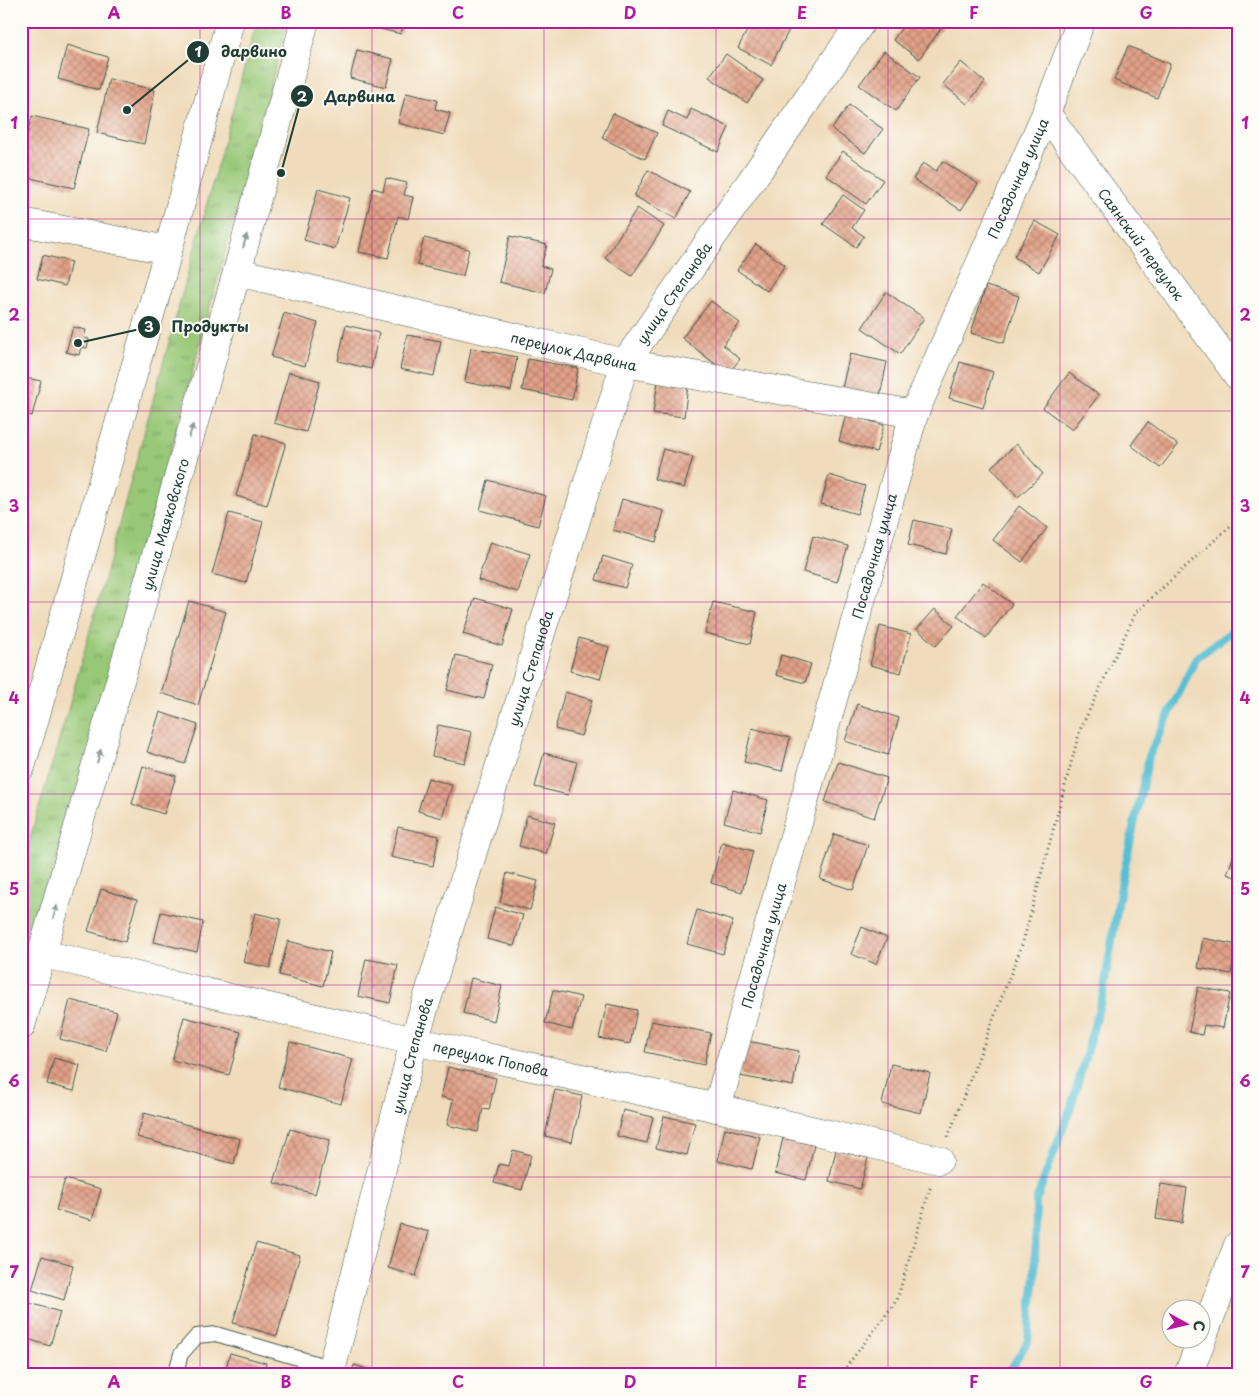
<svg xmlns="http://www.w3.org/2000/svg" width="1259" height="1396" viewBox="0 0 1259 1396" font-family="'Playpen Sans',sans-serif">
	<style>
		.grass { fill: url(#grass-tufts); stroke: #5c8256 }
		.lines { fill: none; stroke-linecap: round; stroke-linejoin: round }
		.stream { stroke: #56bed2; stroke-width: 8 }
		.building { fill: url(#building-cross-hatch) }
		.service-casing { stroke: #3e5548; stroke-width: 16 }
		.minor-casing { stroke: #3e5548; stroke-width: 29 }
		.tertiary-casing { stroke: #3e5548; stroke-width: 29 }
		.primary-casing { stroke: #3e5548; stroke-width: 29 }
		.path { stroke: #3e5548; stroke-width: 3; stroke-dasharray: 1 4; stroke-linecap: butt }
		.service { stroke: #fff; stroke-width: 14 }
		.minor { stroke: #fff; stroke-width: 28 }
		.tertiary { stroke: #fff; stroke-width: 28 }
		.primary { stroke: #fff; stroke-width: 28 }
		.oneway { fill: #8f9e9a }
		.grid { fill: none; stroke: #b5179e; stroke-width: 1; stroke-opacity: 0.55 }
		.labels { text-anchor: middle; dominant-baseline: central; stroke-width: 4; stroke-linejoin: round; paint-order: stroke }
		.street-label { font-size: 14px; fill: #1f3d34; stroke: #fdfcf7 }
		.leader { fill: none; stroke: #1f3d34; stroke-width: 2 }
		.callout-dot { fill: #1f3d34; stroke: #fdfcf7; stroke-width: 2 }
		.mark-label { font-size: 15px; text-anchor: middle; font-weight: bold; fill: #fff }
		.callout-label { font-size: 15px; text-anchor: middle; font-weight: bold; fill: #1f3d34; stroke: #fdfcf7; stroke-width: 4; stroke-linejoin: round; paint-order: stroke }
		.neatline { fill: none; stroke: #b5179e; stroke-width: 2 }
		.grid-label { font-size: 16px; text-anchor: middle; font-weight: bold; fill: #b5179e }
	</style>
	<defs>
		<pattern id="grass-tufts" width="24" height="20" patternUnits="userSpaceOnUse" patternTransform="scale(1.25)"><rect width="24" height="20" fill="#98c877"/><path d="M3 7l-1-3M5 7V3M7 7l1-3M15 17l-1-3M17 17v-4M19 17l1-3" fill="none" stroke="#7ba462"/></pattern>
		<pattern id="building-cross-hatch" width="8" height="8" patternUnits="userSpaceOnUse" patternTransform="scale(1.25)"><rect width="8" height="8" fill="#e2a088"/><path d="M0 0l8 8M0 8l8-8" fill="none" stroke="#b78470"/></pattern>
	</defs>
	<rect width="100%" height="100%" fill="#fdfcf7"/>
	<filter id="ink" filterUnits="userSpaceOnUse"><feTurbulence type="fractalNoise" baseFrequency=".02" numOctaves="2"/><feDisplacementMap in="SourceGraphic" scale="10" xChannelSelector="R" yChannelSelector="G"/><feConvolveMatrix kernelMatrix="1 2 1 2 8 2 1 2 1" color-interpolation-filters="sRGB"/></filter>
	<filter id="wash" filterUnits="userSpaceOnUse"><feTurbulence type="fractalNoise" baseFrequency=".0096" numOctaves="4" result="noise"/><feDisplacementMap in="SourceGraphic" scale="20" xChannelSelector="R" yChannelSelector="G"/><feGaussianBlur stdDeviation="1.12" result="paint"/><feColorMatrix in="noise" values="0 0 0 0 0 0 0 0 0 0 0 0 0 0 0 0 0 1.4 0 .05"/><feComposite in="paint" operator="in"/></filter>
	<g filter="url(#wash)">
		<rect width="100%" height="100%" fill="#f0dcbc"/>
		<path class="grass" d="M257,21H288L99,714L21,979V869L70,703Z"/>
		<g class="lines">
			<path class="stream" d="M1007,1375L1028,1341L1035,1275L1036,1201L1071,1107L1103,994L1122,880L1149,756L1196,658L1238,627"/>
		</g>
		<g id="blocks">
			<path class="building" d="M368,21H404L401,34L367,26Z
				M752,21H771L789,30L771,65L738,48Z
				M907,21H934L942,27L919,59L893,40Z
				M67,45L108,57L99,90L58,79Z
				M1128,46L1170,64L1157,98L1114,80Z
				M21,49L27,74L21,75Z
				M357,50L393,59L386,87L350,78Z
				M884,51L920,77L896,111L859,85Z
				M726,54L763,80L747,103L709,77Z
				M961,62L985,82L967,104L943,84Z
				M109,79L155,90L144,144L97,133Z
				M406,93L437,100L435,109L450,113L444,135L398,123Z
				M849,105L883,129L865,153L832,129Z
				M691,109L729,127L718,152L662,126L668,111L687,120Z
				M613,113L657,133L645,159L602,138Z
				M32,116L89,129L74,188L21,176V159Z
				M843,151L883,180L866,204L826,175Z
				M943,161L978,184L961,210L913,179L923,163L936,171Z
				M648,170L690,192L676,219L634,196Z
				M386,178L407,183L404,195L413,197L408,219L398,216L388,258L359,252L373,188L383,191Z
				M318,189L350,198L335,249L304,240Z
				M843,195L864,210L852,228L864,236L856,247L823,224Z
				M637,208L664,226L632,276L605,258Z
				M1035,221L1060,235L1039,272L1014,257Z
				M510,236L547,245L541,266L551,269L545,293L499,282Z
				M424,238L469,249L463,276L417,265Z
				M756,244L785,265L767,291L737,270Z
				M43,255L71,262L65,286L37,279Z
				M986,286L1019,296L1004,343L971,333Z
				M886,292L924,318L900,354L862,328Z
				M711,301L740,323L723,345L740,359L728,374L682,338Z
				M284,313L318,323L305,366L271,357Z
				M346,325L379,333L371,369L338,361Z
				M73,327L86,330L84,338L89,339L87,348L81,347L79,355L66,352Z
				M407,335L441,341L434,376L400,369Z
				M471,348L517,357L511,391L465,382Z
				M850,354L887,362L880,396L842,388Z
				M528,359L578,368L572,400L522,390Z
				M960,362L993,372L983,408L949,398Z
				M289,372L320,381L306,432L274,423Z
				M1069,373L1099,395L1072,430L1043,408Z
				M21,377L41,381L32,416L21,413Z
				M658,381L688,385L684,417L653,413Z
				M846,414L884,425L876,452L839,441Z
				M1148,422L1178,445L1160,468L1131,445Z
				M255,434L286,443L267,505L236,496Z
				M1017,444L1043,474L1018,497L991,467Z
				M663,449L693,457L684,488L654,479Z
				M829,475L865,486L857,514L821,504Z
				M488,480L546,496L538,526L480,510Z
				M622,499L664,511L656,542L613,530Z
				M1019,506L1047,528L1022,562L993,540Z
				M229,513L263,522L246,583L212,574Z
				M914,520L952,529L946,554L908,545Z
				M813,536L848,546L837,582L803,572Z
				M490,542L530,554L518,592L478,580Z
				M603,556L632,565L625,588L596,580Z
				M983,582L1012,604L986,638L957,616Z
				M475,598L513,609L502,646L463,634Z
				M189,601L226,612L198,705L161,693Z
				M713,602L757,612L750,644L705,633Z
				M935,609L954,626L936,646L917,629Z
				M880,626L911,634L901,673L870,665Z
				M579,638L609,647L600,679L570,671Z
				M456,655L492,664L484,699L447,690Z
				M781,655L811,664L805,683L776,675Z
				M565,692L592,700L581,736L555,729Z
				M857,704L899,718L888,755L845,741Z
				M160,712L198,725L185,764L147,752Z
				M438,725L472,732L465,763L432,756Z
				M752,728L790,738L782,771L744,762Z
				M544,753L577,762L568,795L535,787Z
				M838,762L887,778L874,818L825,802Z
				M143,766L176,776L164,814L132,804Z
				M428,778L452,785L442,818L418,811Z
				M733,790L768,800L760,832L724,822Z
				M527,815L555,823L546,854L519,846Z
				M398,827L439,836L433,866L391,857Z
				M834,834L868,845L853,890L820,879Z
				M722,842L753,851L742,892L711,883Z
				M1238,844V878L1227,874Z
				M507,873L538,881L530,910L500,902Z
				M101,889L137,900L125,942L88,931Z
				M495,907L523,915L514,946L487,939Z
				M697,910L733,921L723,954L687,944Z
				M161,912L203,922L197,952L154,942Z
				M255,913L281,919L270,968L243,962Z
				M862,927L887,938L876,964L851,954Z
				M1203,938L1237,945L1231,974L1198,968Z
				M288,941L331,952L323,986L279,975Z
				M366,959L398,965L390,1003L358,996Z
				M471,978L502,986L494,1021L463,1013Z
				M1198,987L1230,993L1223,1028L1204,1025L1202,1035L1189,1032Z
				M553,990L581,997L572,1030L545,1023Z
				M70,1000L117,1012L106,1051L60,1039Z
				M607,1004L637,1010L630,1044L599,1038Z
				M184,1017L241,1032L229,1075L172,1060Z
				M651,1021L711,1033L704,1065L645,1052Z
				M747,1041L799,1051L793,1086L740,1076Z
				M290,1042L353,1059L341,1104L278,1087Z
				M54,1058L80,1065L74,1091L47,1084Z
				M891,1064L930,1073L921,1113L882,1104Z
				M448,1067L496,1078L489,1110L483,1109L478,1132L447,1125L453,1100L441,1097Z
				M555,1090L582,1096L572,1142L545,1136Z
				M623,1110L653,1117L647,1143L617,1136Z
				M144,1113L240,1139L234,1164L137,1137Z
				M664,1116L695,1123L687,1155L656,1148Z
				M725,1128L760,1137L752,1169L718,1161Z
				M290,1129L330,1140L315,1194L274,1183Z
				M783,1138L814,1145L806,1180L775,1173Z
				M513,1150L531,1155L522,1190L494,1183L499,1164L509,1166Z
				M836,1150L868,1158L860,1189L829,1181Z
				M65,1179L101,1189L92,1220L56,1210Z
				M1161,1184L1187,1188L1182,1223L1156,1219Z
				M400,1224L429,1232L416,1276L388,1268Z
				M256,1243L300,1255L277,1336L233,1323Z
				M42,1256L73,1265L64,1300L32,1290Z
				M23,1301L60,1312L50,1346L21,1337Z
				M230,1353L266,1363L263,1375H224Z
				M354,1365L384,1374V1375H351Z"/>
		</g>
	</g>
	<g filter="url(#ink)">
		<use href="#blocks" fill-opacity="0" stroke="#3e5548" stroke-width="1"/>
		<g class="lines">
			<g class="service-casing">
				<path id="service" d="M175,1375L181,1354L197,1336L216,1334L332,1368"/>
			</g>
			<g class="minor-casing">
				<g id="minor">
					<path id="s1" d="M1046,113L1238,376"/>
					<path id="s2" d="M237,272L625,363L914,414"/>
					<path id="s3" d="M43,954L414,1041L717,1108L939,1160"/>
					<path id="s4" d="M21,1026L237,272L305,21"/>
					<path id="s5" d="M717,1108L914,414L1046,113L1081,21"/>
					<path id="s6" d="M330,1375L414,1041L625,363L862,21"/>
					<path d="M1188,1375L1238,1245"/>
				</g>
			</g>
			<g class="tertiary-casing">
				<path id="tertiary" d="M21,222L168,250"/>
			</g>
			<g class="primary-casing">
				<path id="primary" d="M21,767L162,273L230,21"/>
			</g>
			<path class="path" d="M948,1137L1023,942L1080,730L1136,612L1238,519
				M840,1375L897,1300L931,1185"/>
			<use href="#service" class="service"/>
			<use href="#minor" class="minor"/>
			<use href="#tertiary" class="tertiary"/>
			<use href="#primary" class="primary"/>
		</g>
		<defs><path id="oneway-solid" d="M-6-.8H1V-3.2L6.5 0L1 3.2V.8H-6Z" transform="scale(1.25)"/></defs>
		<g class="oneway">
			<use href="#oneway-solid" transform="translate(245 241) rotate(-75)"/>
			<use href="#oneway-solid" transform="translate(191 431) rotate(-74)"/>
			<use href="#oneway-solid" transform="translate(99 756) rotate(-74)"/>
			<use href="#oneway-solid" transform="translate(55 912) rotate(-74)"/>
		</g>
	</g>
	<path class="grid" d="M200,21V1375M372,21V1375M544,21V1375M716,21V1375M888,21V1375M1060,21V1375M21,219H1238M21,411H1238M21,602H1238M21,794H1238M21,985H1238M21,1177H1238"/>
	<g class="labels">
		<g class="street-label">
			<text stroke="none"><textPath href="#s5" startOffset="979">Посадочная улица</textPath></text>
			<text stroke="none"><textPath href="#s1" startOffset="162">Саянский переулок</textPath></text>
			<text stroke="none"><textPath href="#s6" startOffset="1140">улица Степанова</textPath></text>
			<text stroke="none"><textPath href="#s2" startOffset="346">переулок Дарвина</textPath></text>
			<text stroke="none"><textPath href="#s4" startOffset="522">улица Маяковского</textPath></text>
			<text stroke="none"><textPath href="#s5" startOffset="574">Посадочная улица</textPath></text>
			<text stroke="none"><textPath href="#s6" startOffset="735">улица Степанова</textPath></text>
			<text stroke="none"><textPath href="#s5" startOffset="169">Посадочная улица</textPath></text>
			<text stroke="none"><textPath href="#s6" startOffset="330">улица Степанова</textPath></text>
			<text stroke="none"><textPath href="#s3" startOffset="460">переулок Попова</textPath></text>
		</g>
	</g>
	<path class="leader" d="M127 110L198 52M281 173L302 96M78 343L149 327"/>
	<g class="callout-dot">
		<circle cx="127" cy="110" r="5"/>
		<circle cx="281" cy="173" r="5"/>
		<circle cx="78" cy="343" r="5"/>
		<circle cx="198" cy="52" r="12"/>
		<circle cx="302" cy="96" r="12"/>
		<circle cx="149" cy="327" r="12"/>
	</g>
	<g class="mark-label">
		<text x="198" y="57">1</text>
		<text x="302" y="102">2</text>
		<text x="149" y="332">3</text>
	</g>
	<g class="callout-label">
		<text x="254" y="57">дарвино</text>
		<text x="360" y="102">Дарвина</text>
		<text x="210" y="332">Продукты</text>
	</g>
	<rect width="1259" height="1396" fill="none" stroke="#fdfcf7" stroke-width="55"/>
	<g transform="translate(1186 1324) rotate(98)"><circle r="24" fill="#fdfcf7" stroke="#a4b0a9"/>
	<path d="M0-4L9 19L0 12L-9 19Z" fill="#b5179e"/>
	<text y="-8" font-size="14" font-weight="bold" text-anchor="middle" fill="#1f3d34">С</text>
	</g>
	<rect x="28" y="28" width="1204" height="1340" class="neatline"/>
	<g class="grid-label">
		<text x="114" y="19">A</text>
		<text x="286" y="19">B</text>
		<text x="458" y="19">C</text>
		<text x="630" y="19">D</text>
		<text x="802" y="19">E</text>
		<text x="974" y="19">F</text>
		<text x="1146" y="19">G</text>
		<text x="14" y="129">1</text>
		<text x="1245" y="129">1</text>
		<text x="14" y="321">2</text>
		<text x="1245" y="321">2</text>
		<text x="14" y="512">3</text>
		<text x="1245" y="512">3</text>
		<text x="14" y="704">4</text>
		<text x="1245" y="704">4</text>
		<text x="14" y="895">5</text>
		<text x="1245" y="895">5</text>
		<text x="14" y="1087">6</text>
		<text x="1245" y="1087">6</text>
		<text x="14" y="1278">7</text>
		<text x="1245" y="1278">7</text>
		<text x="114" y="1388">A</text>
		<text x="286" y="1388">B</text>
		<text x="458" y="1388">C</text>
		<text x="630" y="1388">D</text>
		<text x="802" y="1388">E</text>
		<text x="974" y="1388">F</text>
		<text x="1146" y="1388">G</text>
	</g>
</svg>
